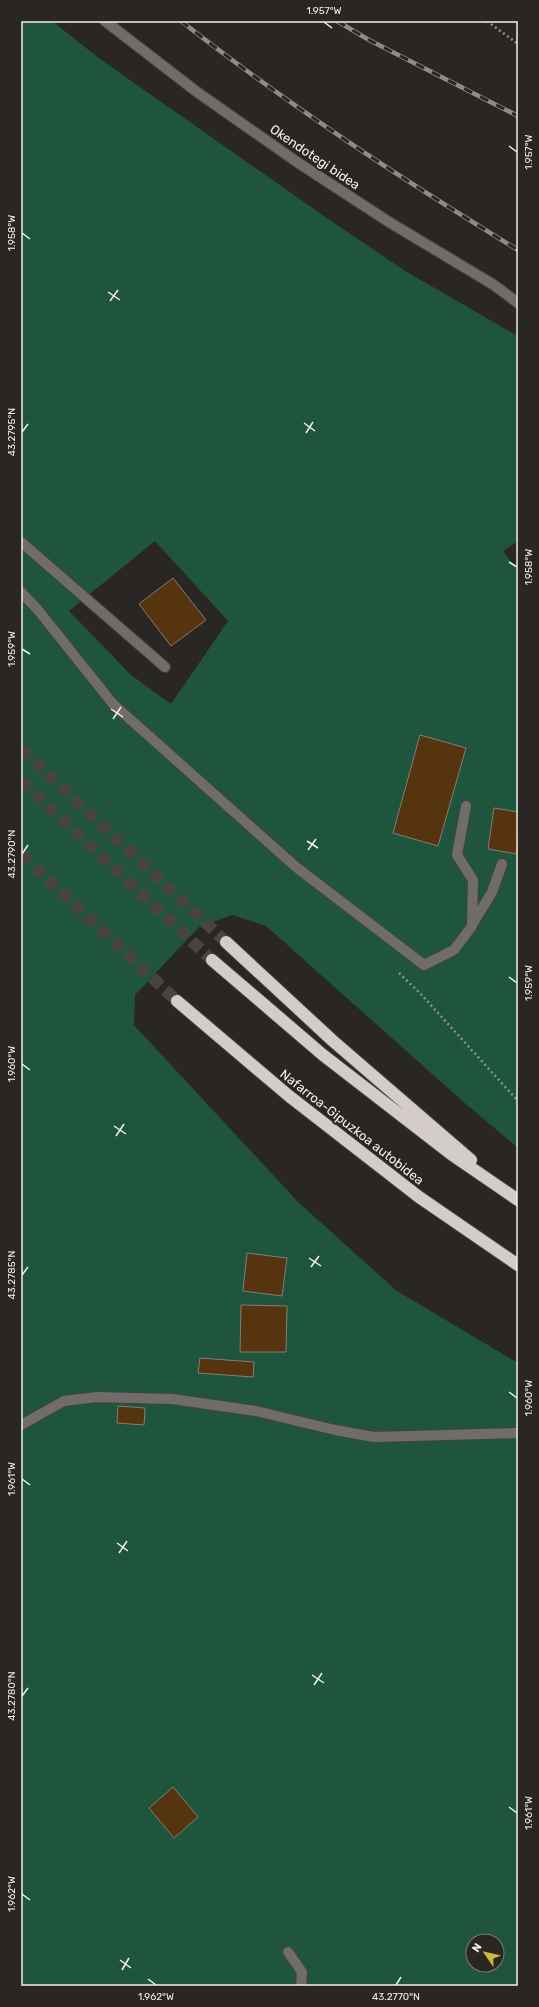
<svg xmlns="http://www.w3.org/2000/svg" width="539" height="2007" viewBox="0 0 539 2007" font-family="Rubik,sans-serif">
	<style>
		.green { fill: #20553d; fill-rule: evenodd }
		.building { fill: #563410; stroke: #827d79 }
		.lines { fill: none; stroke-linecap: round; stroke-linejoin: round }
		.motorway-tunnel { stroke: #484441; stroke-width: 12; stroke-dasharray: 12 6; stroke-linecap: butt }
		.service-casing { stroke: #46423f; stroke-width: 12 }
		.minor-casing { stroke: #46423f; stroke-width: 12 }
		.motorway-casing { stroke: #46423f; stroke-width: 14 }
		.path { stroke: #93908d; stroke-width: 2.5; stroke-dasharray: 2 3; stroke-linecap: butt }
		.service { stroke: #6f6c6b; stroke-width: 10 }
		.minor { stroke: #6f6c6b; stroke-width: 10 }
		.motorway { stroke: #d4cccb; stroke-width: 12 }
		.rail-casing { stroke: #8e8b88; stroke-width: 4.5 }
		.rail { stroke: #2a2623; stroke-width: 3; stroke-dasharray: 9; stroke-linecap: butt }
		.ticks { fill: none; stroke: #f2f0ed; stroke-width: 1.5 }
		.labels { text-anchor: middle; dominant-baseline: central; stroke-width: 4; stroke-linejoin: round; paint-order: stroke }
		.street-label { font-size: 13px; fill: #f2f0ed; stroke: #2a2623 }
		.neatline { fill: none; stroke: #f2f0ed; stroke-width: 1.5 }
		.ticks-label { font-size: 10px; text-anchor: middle; fill: #f2f0ed }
	</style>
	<rect width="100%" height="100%" fill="#2a2623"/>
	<path class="green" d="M21,21H52L100,59L321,214L405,271L518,336V541L503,551L518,571V1148L467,1105L266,926L232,915L199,927L135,995L134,1025L298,1202L397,1291L518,1363V1986H21ZM155,541L228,621L171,704L131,675L69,611ZM473,1941H497V1965H473Z"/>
	<path class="building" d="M173,578L206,620L171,646L139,604Z
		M420,735L466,748L438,846L393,833Z
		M494,808L518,812L517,854L488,849Z
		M247,1253L287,1258L282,1296L243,1291Z
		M241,1305L287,1306L286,1352H240Z
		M200,1358L254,1362L253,1377L198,1373Z
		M118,1406L145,1408L144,1425L117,1423Z
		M173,1787L198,1817L174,1838L149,1808Z"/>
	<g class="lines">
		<path class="motorway-tunnel" d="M21,749L226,942
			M21,781L212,960
			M21,854L177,1001"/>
		<g class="service-casing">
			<path id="service" d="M21,542L165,667
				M21,592L38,610L113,704L296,867L424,965L454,950L472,926L473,880L457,855L466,806
				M472,925L492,892L502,864
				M288,1952L302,1972L301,1986"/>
		</g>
		<g class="minor-casing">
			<path id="minor" d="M105,21L197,92L297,162L389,222L494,285L518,303
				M21,1425L64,1401L97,1397L172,1399L256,1411L335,1430L374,1437L518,1433"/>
		</g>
		<g class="motorway-casing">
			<path id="motorway" d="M226,942L333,1041L471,1160
				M212,960L323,1055L451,1154L518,1200
				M177,1001L289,1096L419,1197L518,1265"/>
		</g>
		<path class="path" d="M487,21L518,44
			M399,973L419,992L518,1101"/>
		<use href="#service" class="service"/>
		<use href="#minor" class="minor"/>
		<use href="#motorway" class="motorway"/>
		<g class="rail-casing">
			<path id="rail" d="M181,21C288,105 402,179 518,250
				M337,21L369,40L518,116"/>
		</g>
		<use href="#rail" class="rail"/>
	</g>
	<path class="ticks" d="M324,22L332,28M509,146L517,152M22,233L30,239M108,292L120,300M110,301L118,290M304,423L315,431M22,432L28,424M306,433L313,422M509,562L517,567M22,649L30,654M111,709L123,717M113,719L121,707M307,841L318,848M308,850L316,839M22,854L28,845M509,977L517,983M22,1064L30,1070M114,1126L126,1134M116,1136L124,1124M309,1258L321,1266M311,1267L319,1256M22,1275L28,1267M509,1392L517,1398M22,1479L30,1485M117,1543L128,1551M119,1553L127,1541M312,1675L324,1683M314,1685L322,1673M22,1696L28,1688M509,1807L517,1813M22,1894L30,1900M120,1960L131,1968M122,1970L129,1958M148,1979L156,1985M396,1985L401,1977"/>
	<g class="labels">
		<g class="street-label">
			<text transform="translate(315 157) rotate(34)">Okendotegi bidea</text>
			<text transform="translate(352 1127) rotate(38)">Nafarroa-Gipuzkoa autobidea</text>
		</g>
	</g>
	<rect width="539" height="2007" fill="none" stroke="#2a2623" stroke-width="44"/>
	<g transform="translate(485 1953) rotate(304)"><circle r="19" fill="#2a2623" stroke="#7a7774"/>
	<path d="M0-3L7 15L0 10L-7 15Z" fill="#ccb939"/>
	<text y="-6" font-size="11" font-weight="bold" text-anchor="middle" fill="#f2f0ed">N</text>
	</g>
	<rect x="22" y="22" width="495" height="1963" class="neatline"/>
	<g class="ticks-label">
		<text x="324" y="14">1.957°W</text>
		<text transform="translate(528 152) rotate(-90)" y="4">1.957°W</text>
		<text transform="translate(11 233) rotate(-90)" y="4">1.958°W</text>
		<text transform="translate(11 432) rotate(-90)" y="4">43.2795°N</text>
		<text transform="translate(528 567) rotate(-90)" y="4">1.958°W</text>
		<text transform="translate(11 649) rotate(-90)" y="4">1.959°W</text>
		<text transform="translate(11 854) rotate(-90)" y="4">43.2790°N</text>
		<text transform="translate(528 983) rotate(-90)" y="4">1.959°W</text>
		<text transform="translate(11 1064) rotate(-90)" y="4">1.960°W</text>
		<text transform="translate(11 1275) rotate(-90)" y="4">43.2785°N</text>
		<text transform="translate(528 1398) rotate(-90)" y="4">1.960°W</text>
		<text transform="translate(11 1479) rotate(-90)" y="4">1.961°W</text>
		<text transform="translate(11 1696) rotate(-90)" y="4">43.2780°N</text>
		<text transform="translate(528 1813) rotate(-90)" y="4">1.961°W</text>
		<text transform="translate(11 1894) rotate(-90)" y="4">1.962°W</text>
		<text x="156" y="2000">1.962°W</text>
		<text x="396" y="2000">43.2770°N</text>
	</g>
</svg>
